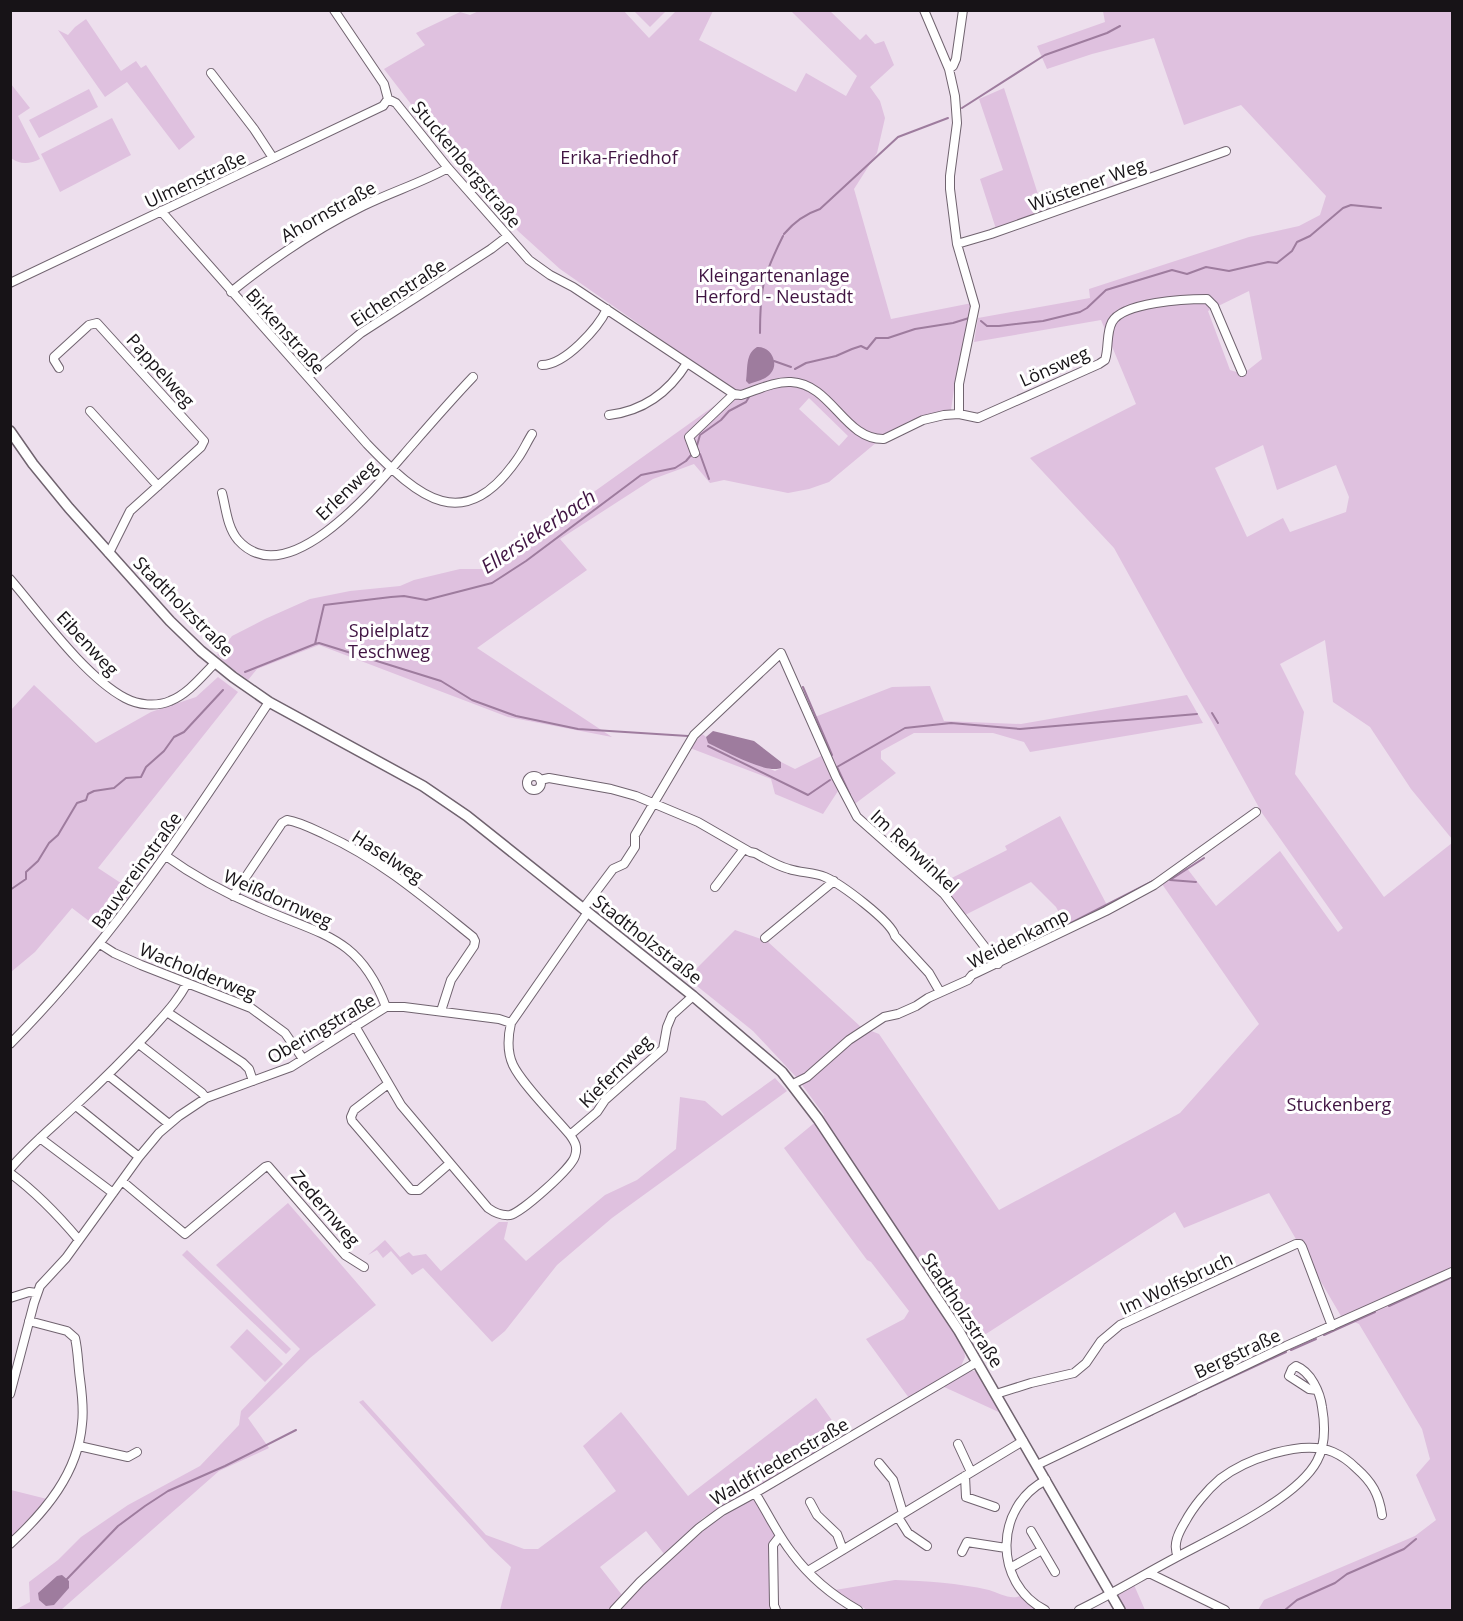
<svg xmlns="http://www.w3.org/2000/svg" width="1463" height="1621" viewBox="0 0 1463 1621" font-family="'Open Sans',sans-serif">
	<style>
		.green { fill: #dfc1df; fill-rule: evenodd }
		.water { fill: #9e7c9e }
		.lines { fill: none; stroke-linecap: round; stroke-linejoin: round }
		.stream { stroke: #9e7c9e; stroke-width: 2 }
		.minor-casing { stroke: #70636f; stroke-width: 10 }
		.tertiary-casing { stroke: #70636f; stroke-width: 12 }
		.minor { stroke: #fff; stroke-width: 8 }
		.tertiary { stroke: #fff; stroke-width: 9 }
		.labels { text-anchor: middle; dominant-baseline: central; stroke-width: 6; stroke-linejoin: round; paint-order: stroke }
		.park-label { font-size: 18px; fill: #401442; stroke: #fff }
		.street-label { font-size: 18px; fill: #171317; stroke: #fff }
		.water-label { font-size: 20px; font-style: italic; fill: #411543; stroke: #fff }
	</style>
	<rect width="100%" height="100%" fill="#eddfed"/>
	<path class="green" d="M481,10H623L649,38L676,11H713L699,40L796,92L806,73L846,96L857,76L791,11H830L860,40L866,34L875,44L884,41L894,65L870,87L880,101L885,118L877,153L854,189L891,319L972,303V315L955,382L951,410L909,421L877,442L829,482L809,489L788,493L724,480L710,483L694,464L653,479L560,539L587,570L477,648L612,737L508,717L319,645L257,669L248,680L230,667L217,655L232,636L265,619L310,599L350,591L400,586L414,580L460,569H486L735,391L560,269L518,231L437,138L384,69L425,45L416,33L460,12L470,15ZM809,398L848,436L839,446L799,409Z
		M634,11H666L650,27Z
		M1103,11H1452V839L1411,789L1370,727L1333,702L1325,640L1280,664L1304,712L1295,774L1384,897L1452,843V1610H1258L1264,1600L1415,1536L1436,1520L1416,1475L1430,1459L1422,1429L1359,1324L1341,1316L1269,1193L1184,1228L1175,1212L972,1343L964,1349L965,1357L961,1366L909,1398L866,1339L904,1319L909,1311L871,1262L867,1260L784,1148L824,1115L797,1078L753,1031L687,978L735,930L767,941L861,1027L879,1034L999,1210L1180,1113L1259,1024L1162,884L1186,867L1216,906L1280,851L1338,932L1343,928L1262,813L1212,722L1186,678L1114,548L1030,458L1136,404L1101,320L974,342L978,318L1090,298L1089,289L1249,237L1299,226L1320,215L1326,196L1241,105L1184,125L1154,38L1092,54L1047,69L1037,46L1105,22ZM1249,291L1262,359L1243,374L1230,370L1208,311ZM1263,445L1277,490L1336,465L1349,497L1346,512L1290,532L1283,518L1247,537L1215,468Z
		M86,19L121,71L136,61L141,68L146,65L195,137L179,150L127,82L105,97L58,30L68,35L75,27Z
		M11,84L30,108L18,116L40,159C30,164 20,165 11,158Z
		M1004,88L1044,213L996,229L980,179L1003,170L979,99Z
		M89,89L98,107L39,138L29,120Z
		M112,118L131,155L60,192L41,154Z
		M218,677L238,692L98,868L133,891L102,931L72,908L35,952L11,972V710L34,685L96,743L151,712L196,697Z
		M930,686L944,721L1021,724L1187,695L1203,723L1030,752L1024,742L993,733H914L881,751V759L896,773L852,806L843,788L815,717L892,687Z
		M702,734C708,737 708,742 714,746L775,771L781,768V762L795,769L823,755L838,791L823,814L775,794L771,779L690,748Z
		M1060,816L1108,907L1067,928L1056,907L1031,882L963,916L938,885L1007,850L1005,846Z
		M775,1078L787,1091L612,1218L557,1265L505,1331L492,1342L423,1268L412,1275L391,1251L383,1258L377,1250L368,1255L385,1240L400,1257L409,1252L413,1256L426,1254L441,1271L499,1222H508L504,1239L526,1261L605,1195L637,1180L676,1149L680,1097L705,1101L722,1116Z
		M288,1203L376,1305L310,1358L248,1418L269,1448L219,1471L61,1610H15L30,1602L29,1582L58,1560L81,1537L128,1505L200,1466L239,1425L241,1411L300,1349L216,1265Z
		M187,1250L291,1349L286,1354L182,1255Z
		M247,1329L283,1364L265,1382L230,1347Z
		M966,1371H974L981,1375L1003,1414L942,1386Z
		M816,1398L841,1433L842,1438L703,1518L665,1555L646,1531L600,1567L622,1595L608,1610H500L511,1567L490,1547L359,1402L363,1400L486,1535L524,1549H538L616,1491L583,1446L621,1412L688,1496Z
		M11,1490L47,1499L11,1538Z
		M755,1495L776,1533V1606L778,1610H620L641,1587L706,1528Z
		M895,1580C927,1581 958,1583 989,1590C998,1593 1011,1600 1020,1596L1038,1610H867L835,1590Z
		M1134,1585L1145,1610H1125L1116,1595Z"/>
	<path class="water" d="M757,347C772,346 781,366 768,376C763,380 755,382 749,384L746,381C748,369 745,354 757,347Z
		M713,731L754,741L781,762V768C767,774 729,753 714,746L708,743L706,737Z
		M62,1575L69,1581V1588L54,1605L46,1606L39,1600L38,1593L57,1576Z"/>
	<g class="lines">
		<path class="stream" d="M962,108L1045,55L1107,33L1120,26
			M784,234C794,222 805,214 820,209L898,137L948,118
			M981,321L987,326H999L1043,321L1080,312L1087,308L1106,290L1172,270L1187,274L1206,267L1229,271L1268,262L1277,263L1292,251L1297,242L1310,236L1343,208L1351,205L1381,208
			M760,333C760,288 763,276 783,236
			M774,361L791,367
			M795,369L806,363L836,356L852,349L861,346L867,349L876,338H888L915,329L953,323L969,318
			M696,449L700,435L721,420L729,411L746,402L749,397
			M700,454L709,479
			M315,644L319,643L441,681L472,700L516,716L578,729L688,736
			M245,672L315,644L324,605L391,597L404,596L426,600L492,583L526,561L641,475L675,468L686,461L692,454
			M803,687L832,755
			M1212,713L1218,723
			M708,746L808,795L830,780
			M850,795L837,767L905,728L951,723L1020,729L1197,714
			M900,850L914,862
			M1170,880L1204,858
			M1170,880L1196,882
			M10,890L26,879V872L38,861L49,843L58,835L77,803L86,800L88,794L94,791L114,788L126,778L141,777L146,767L164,751L174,737L184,732L223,690
			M1069,924L1155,880
			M1000,957L1031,943
			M1389,1306L1452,1277
			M1324,1335L1375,1312
			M1291,1350L1316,1339
			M1206,1389L1286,1352
			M1166,1408L1196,1394
			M1117,1431L1153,1414
			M67,1579L118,1526L145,1506L168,1491L225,1466L296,1430
			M1285,1610L1297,1600L1335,1583L1347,1574L1404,1549L1416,1539"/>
		<g class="minor-casing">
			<path id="minor" d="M334,10L384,84L388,99L396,103L448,168L529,260L550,275L573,287L734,394L741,395C757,390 775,381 791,382C832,384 844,440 884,439L923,420L944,415L959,414L978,418L1099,364L1105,360C1109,348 1106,333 1112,322C1123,302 1186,299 1207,299L1214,306L1242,372
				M924,10L949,69L955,96L957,123L950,176V189L957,244L975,306L959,384V414
				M949,69L953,66L956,59L963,10
				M211,73L254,129L273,158
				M161,211L367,444C419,498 464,537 518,458C523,451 527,442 532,434
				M957,244L991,234L1226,151
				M10,283L383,106L388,99
				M231,292C272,259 316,229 363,206C391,192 421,183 448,168
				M542,365C565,365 598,328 607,309
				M59,368L54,360V357L89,325L97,323L204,441L201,447L130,511L109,553
				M308,377L361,333L491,249L508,236
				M90,411L158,486
				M609,415C643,411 669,392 687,363
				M695,453L689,437L734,394
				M222,493C226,508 227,527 238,540C289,597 382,479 412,445C432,422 452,399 473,377
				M10,579C41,615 84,676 125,698C138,705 156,707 170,701C188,694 202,676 215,663
				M527 783a7 7 0 1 1 14 0a7 7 0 1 1-14 0Z
				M540,780L549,778L611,789L636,796L698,822L750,852L755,853C766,859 777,866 789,869C801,873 814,872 825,877C841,884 891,921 895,936L929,973L940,992
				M166,856C195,877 225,893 258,907C320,935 359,935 386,1007
				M715,887L744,849
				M233,896L282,823L287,820C300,822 313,829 326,835C381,860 427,900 473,937L475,941L474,946L451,980L441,1011
				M583,909L613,869L624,864L635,847V835L694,735L781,653L836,777L857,817L944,894L998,964
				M765,938L834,881
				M100,944L114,953L141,965L251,1008L285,1033L303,1059
				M167,1012L243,1063L249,1069L253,1081
				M355,1026L401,1105L488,1208C495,1213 501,1216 510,1215C521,1213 572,1168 575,1156C578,1147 575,1142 570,1135C555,1117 522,1084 513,1065C507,1052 508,1036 511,1023
				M10,1044C112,941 190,822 269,702
				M139,1044L202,1093L206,1098
				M108,1075L169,1124
				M388,1084L354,1110L351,1117L352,1121L411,1190H419L449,1164
				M793,1084L807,1077L849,1040L884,1017L898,1014L916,1006L928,998L968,980L972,975L1106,911L1154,885L1256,812
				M76,1106L139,1157
				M570,1135L597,1112L605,1100L663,1049L667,1027L672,1015L693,996
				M40,1138L113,1193
				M10,1169C30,1145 54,1126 76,1105C102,1081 127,1056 151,1030C164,1015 178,1001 187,983
				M10,1173C37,1193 58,1215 79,1240
				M122,1181L185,1234L265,1167L268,1166L345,1255L364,1267
				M10,1298L29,1292L37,1293
				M10,1394L34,1303L40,1286L66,1258L139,1157L159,1133L179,1116L206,1098L291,1067L386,1007H404L499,1019L511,1023L588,912
				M996,1394L1031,1383L1074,1373L1086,1363L1101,1341L1120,1325L1296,1244H1300L1302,1247L1332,1326
				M958,1444L971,1472
				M79,1446L128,1457L137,1452
				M879,1463L893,1480L903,1513
				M1037,1465L1286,1346L1452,1272
				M965,1476L966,1497L995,1507
				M755,1493C768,1513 777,1534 792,1553C809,1576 833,1596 858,1610
				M810,1502L817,1515L837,1534L843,1550
				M898,1517L908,1533L927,1546
				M1031,1531L1055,1572
				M10,1544C45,1512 78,1473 82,1424C84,1409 82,1394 80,1379C78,1365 78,1350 75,1338L67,1331L29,1321
				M962,1552L967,1542L1006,1548
				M1178,1556C1172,1545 1179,1532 1185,1522C1193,1507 1207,1490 1220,1479C1246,1459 1302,1439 1333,1452C1342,1456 1350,1462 1356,1468C1372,1482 1379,1494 1382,1515
				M1010,1568L1042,1550
				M808,1571L1023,1441
				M1149,1573L1225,1610
				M614,1610L640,1582L699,1528L722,1511L755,1493L977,1362
				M776,1610L774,1605L773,1545L780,1536
				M1045,1610C993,1583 994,1507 1046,1480
				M1079,1610C1112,1594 1143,1575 1175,1558C1214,1537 1297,1499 1317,1461C1326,1444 1325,1424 1322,1407C1320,1392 1311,1372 1296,1366L1292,1369L1289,1376L1309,1389L1317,1390"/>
		</g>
		<g class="tertiary-casing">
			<path id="tertiary" d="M10,431L33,464L69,508L170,621L201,651L233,677L269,702L423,786L467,816L693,996L782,1072L818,1119L959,1331L1120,1610"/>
		</g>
		<use href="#minor" class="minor"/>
		<use href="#tertiary" class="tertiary"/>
	</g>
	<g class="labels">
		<g class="park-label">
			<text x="619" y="157">Erika-Friedhof</text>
			<text x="774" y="275">Kleingartenanlage<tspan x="774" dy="21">Herford - Neustadt</tspan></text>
			<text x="389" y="630">Spielplatz<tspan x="389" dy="21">Teschweg</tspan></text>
			<text x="1339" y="1104">Stuckenberg</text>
		</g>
		<g class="street-label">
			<text transform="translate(467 164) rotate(50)">Stuckenbergstraße</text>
			<text transform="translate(195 179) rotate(-25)">Ulmenstraße</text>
			<text transform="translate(1087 184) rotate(-20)">Wüstener Weg</text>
			<text transform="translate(328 211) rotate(-29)">Ahornstraße</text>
			<text transform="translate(398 292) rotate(-33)">Eichenstraße</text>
			<text transform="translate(286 331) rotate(48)">Birkenstraße</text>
			<text transform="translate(1054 366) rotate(-24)">Lönsweg</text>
			<text transform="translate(161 370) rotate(48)">Pappelweg</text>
			<text transform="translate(346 490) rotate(-44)">Erlenweg</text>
			<text transform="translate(184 606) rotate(45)">Stadtholzstraße</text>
			<text transform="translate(88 643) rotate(47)">Eibenweg</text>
			<text transform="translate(915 851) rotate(43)">Im Rehwinkel</text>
			<text transform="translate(388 856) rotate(33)">Haselweg</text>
			<text transform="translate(136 870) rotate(-54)">Bauvereinstraße</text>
			<text transform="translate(278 898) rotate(24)">Weißdornweg</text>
			<text transform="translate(1018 938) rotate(-27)">Weidenkamp</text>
			<text transform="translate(648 939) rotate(38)">Stadtholzstraße</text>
			<text transform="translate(198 971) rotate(22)">Wacholderweg</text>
			<text transform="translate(321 1028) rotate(-30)">Oberingstraße</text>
			<text transform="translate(615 1071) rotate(-45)">Kiefernweg</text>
			<text transform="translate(326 1208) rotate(49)">Zedernweg</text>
			<text transform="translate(1176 1283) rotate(-25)">Im Wolfsbruch</text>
			<text transform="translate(963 1310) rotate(57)">Stadtholzstraße</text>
			<text transform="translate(1237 1353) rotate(-25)">Bergstraße</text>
			<text transform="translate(779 1461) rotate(-30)">Waldfriedenstraße</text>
		</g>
		<g class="water-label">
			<text transform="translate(538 531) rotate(-34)">Ellersiekerbach</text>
		</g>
	</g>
	<rect width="1463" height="1621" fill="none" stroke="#171317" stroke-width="24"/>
</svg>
